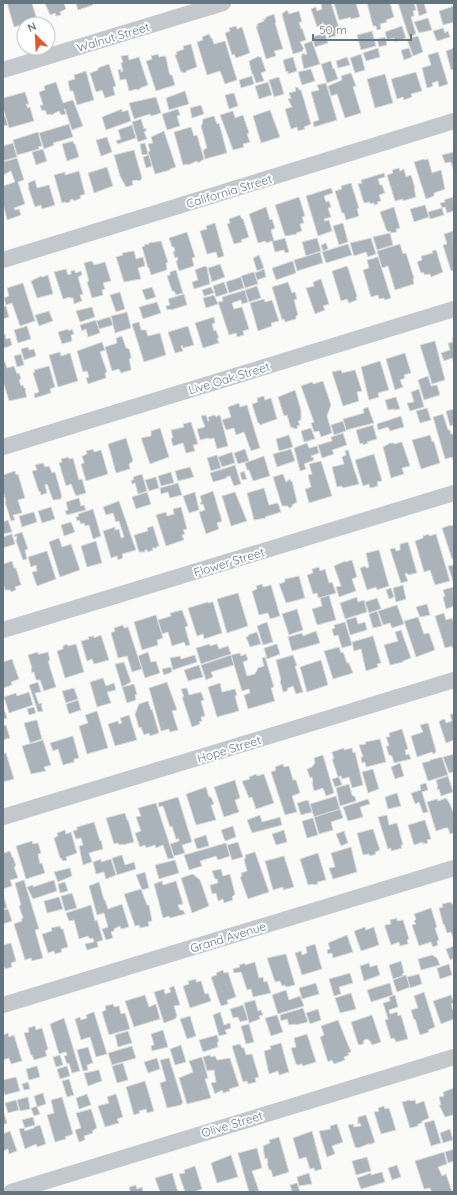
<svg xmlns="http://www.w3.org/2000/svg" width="457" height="1195" viewBox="0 0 457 1195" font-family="Quicksand,sans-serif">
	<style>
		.building { fill: #aab3b9; stroke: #dcdcda }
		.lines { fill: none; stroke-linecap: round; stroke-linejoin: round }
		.minor { stroke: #c3c8cc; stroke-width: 16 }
		.labels { text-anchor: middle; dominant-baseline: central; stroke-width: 4; stroke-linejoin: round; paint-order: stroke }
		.street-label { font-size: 12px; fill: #657683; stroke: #fff }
	</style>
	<rect width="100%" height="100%" fill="#fafaf8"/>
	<path class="building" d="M7,3H32L38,23H28L14,27Z
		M45,3H64L66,9L60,12L61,15L56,16L55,13L50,15Z
		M76,3H92L93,5L78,10Z
		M326,3H331L341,34L329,38L325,25L317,27L311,9L316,7L317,11L322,9L321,4Z
		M334,3H356L360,17L351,19L350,17L348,18L339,20Z
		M367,3H390L394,17L386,20L387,22L380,24L381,29L377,30L376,26H373Z
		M398,3H414L416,10L413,11L414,16L411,17L416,34L409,37Z
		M416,3H424L427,13L419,16Z
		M454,6V22L443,25L439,11Z
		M287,10L289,14L299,11L302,22H299L301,29L302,28L306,40L300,42L304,49L302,50L303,51L293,54L283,18L282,14Z
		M274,14L276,22L275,23L283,49L274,51L276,56L266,59L256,26H258L257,24L264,21L263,19H266V17Z
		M428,18L432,30L419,33L414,22Z
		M236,26L237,29L242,27L250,53L236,58L234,54L232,55L225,33L230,31L229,28Z
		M402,26L406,38L395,42L394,38L387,40L385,32Z
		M443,28L445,33L448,31L450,37L437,41L433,31Z
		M372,31L376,46L361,50L357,35Z
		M325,33L328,43L315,47L312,37Z
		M209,34L211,38H212L214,44L225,41L237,80L225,84L220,71L207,75L197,42L203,40L202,37Z
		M418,36L423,52L413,56L407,39Z
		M385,37L387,45L379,47L377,39Z
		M312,41L320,64L304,69L301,56H302V54L305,53V55L307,54L304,44Z
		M191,44L197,67L186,71L187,72L183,73V72H181L175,55L177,54L176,52L184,49L183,46Z
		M378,48L380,57L366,61L363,53Z
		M409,48L412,57L404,60L401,50Z
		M454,48V69L451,70L446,51Z
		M438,52L448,84L439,87L438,81L432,83L433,86L427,88L422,68L431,65L428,55Z
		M158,54L159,57L164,56L166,57L169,72L170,75H172L175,85L156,91L146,61L152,59L151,56Z
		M361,54L365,70L355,73L350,58Z
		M128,55L129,60L139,57L148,85L140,88V89L137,90V89L129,91L126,79L120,80L118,70L121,69V72L123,71L121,63L123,62L121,56Z
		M259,56V57H261L266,71L261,73L264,81L256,83L253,74H252L249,61Z
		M293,57L297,71L288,74V71L286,72L283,60Z
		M347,57L350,65L338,68L336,61Z
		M331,61L333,69L334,68L338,79L327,83L321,64Z
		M109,64L116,86L113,87L115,95L105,98L102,90L96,92L90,73L98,70V68Z
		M311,69L315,81L302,85L298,72Z
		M86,71L94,100L77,105L73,91H70L68,81L75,79L74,75Z
		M416,72L422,91L411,94L412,97L404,100L403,97L397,99L391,79Z
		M351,73L356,86L353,87L361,113L345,118L337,94L331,96L328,86L342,80L341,76Z
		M385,74L393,103L375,108L367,79Z
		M252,76L254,84L241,88L239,80Z
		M279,77L284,94L274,97L269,80Z
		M56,82L63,103L73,100L83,126L72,130L65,109H64L66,114L61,115L59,111L51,115L50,114L47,115L45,110L42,111L40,105H43L39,92L45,90L44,86Z
		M268,82L272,95L259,99L255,86Z
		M326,83L337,120L314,127L313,122L319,120L311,92L319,90L317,85Z
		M298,87L299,90H301L311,124L304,127L305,129L298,131L297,127L291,129L285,109L292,107L288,99L291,98L289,93L296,91L295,88Z
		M185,91L189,104L169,110L166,98Z
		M25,92L29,104H26L28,108L30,107L34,121L9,128L3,108V98Z
		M234,93L238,106L229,109L225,95Z
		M156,97L161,113L151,116L150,114L134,119L129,103Z
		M201,105L204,114L192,118L190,108Z
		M122,109V112L128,110L131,121L106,130L102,117Z
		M178,109L180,115L177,116L180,126L167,130L162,114Z
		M270,110L280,137L261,143L253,116Z
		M233,111L235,118L243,115L249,133L247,134L250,142L243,144L244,147L233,150L220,115Z
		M5,116L8,125L3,126V117Z
		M214,116L217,124L219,123L227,153L205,159L203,150L207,148L201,126L202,125L203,119Z
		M141,119L144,129L146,128V131L144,132L147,139L138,142L132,122Z
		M69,124L73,137L53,143L54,145L44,149L39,133Z
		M132,125L136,138L118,144L116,141L121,139L118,130Z
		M191,127L194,136L197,135L204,159L198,163L197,161L188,165V164L183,165L174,132Z
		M164,131L176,167L170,169V170L155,174L148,152L150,151L148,144L153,143L151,137Z
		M38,132L42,146L38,147L39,149L17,155L13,140Z
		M107,137L112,152L101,156L96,140Z
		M73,141L74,144H75L79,157L67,161L62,144Z
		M13,143L17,157L3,161V146Z
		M145,143L148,154L142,155L140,144Z
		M43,149L47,161L36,165L32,152Z
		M134,150L142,178L141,179V180L138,181L137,180L132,181L133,185L126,187L120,176L114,155Z
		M454,152V172L451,162L445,163L442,155Z
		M149,155L152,166L146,168L143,157Z
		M17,158L24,180L18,182L25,204L14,208L15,210L19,209L21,215L7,220L3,203V186L15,182L11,171L3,175V162Z
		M424,159V160L428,159L432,173L441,170L445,189L434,193V196L426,199L414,162Z
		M107,167L113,186L94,193L88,173Z
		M399,168L400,171L404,169L406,177L411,175L415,188H414L416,197L403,201V199L395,201L387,175L393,173L392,170Z
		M79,171L85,194L80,196L81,198L74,201L73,199L70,200V202L66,203L65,202L62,203L54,175L65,172V175Z
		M384,173L385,177L378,179L380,185H382L385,193L379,195L381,201L377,202L378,204L374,205V203L370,204V202L364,203L358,184L362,183L361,180Z
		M35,180L37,188L49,185L55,205L42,209L41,205L35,207L28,187H29L28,183Z
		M351,183L359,208L357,209L359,216L346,220L344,213H342L335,191L342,189L341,186Z
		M331,188L333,193L324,196L326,202L329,201L331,207L328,208L331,217L324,219L325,221L329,220L332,231L318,236L306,196Z
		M299,197L305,216L302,217L304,223L300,224L302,231L296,233L297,234L285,236L275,205Z
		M453,197L454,211L447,213L445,207L442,208L444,215L430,219L428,212L442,208L440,203L445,202L444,200Z
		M425,205L429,217L414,222L410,209Z
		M266,207L270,220L272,219L275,228L271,230L274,241L285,238L289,252L285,253L284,250L275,252L272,241L266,243V241L258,243L249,214Z
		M394,207L400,228L396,229L397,232L391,233L390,231L388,232L386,229L380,212Z
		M240,215L242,219H243L249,237L241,240L242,242L234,244L227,224L230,223L229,219Z
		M215,223L224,256L218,258L216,252L207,254L200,231L207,229L206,226Z
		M343,223L348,242L339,245L333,226Z
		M453,231L454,270L451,271L443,245L447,244L444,234Z
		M187,232L195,257L192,258L194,266L179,271L176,261L178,260L177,257L175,258L173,252L175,251L174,247H172L169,238Z
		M390,233L393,245L377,250L373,237Z
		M317,238L321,251L306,256L302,242Z
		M371,238L376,254L368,257L366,252L354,256L350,243Z
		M161,241L168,262L166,263L167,270L151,275L149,268H148L142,247L145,246L144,245L148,244V245L149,243Z
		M326,243L328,249L323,251L321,245Z
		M348,244L352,255L326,263L322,252Z
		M400,244L403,254L406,253L414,278L413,279L414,284L395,290L388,266L382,268L377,251Z
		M436,250L443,272L431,277L430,274L425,275L423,272L421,273L417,262L422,260L421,256L433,253L432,251Z
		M134,251L136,259L143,257L145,266L138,268L141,279L124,282L116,257L123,255L122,253Z
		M320,252L323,263L297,271L294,260Z
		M259,255L264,268L257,271L253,258Z
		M378,257L391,298L385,300L384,298L379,299L378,295L371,297L363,270L369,268L367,260Z
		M92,261L94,265L105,262L111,281L103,283L105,289L102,290L103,295L92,298L87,282L89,281L84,263Z
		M293,261L296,273L276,280L272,268Z
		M220,264L225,277L212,282L208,268Z
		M205,266L207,267L210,284L194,289L192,282L198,280L195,270Z
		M347,266L348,268L357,296L356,297L357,300L349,303L347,299L341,301L332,271Z
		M66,269L68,275L71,274V271L74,270L76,273L81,271L82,275L78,277L83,294L80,295L82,301L74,304L73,298H70V297L63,299L54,272Z
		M264,269L266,277L257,280L255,273Z
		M176,270L183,293L176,295L174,291H172L167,276L170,275V272Z
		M254,272L258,284L245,288L241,276Z
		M48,275L53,294L37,298L31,281L41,276L42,277Z
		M241,277L244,288L229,293L226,282Z
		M321,279L329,304L323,306L325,310L315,314L306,288L314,286L313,282Z
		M224,282L228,293L216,297L213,286Z
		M288,282L292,293L295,292L297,299L294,300L298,315L296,316V319L285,322L284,319L282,320L272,287Z
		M23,283L35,321L20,326L12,303L6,305L4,298L9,296L7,288Z
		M257,286L261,298L249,302L245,290Z
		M152,287L156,297L146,300L142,290Z
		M211,287L214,293L204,296L202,290Z
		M245,290L248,302L242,304L241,300L232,303L234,309L242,307L249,329L243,331L244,335L237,337L236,333L229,335L218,302L223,301L222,297Z
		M120,292L125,309L116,312L110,295Z
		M184,294L187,305L171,310V309L167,310L166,306L170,305L168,299Z
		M214,295L218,304L206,308L203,298Z
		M264,299L265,302L272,300L279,321L271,323L272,326L258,331L250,303Z
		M157,302L161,313L143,319L139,307Z
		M6,306L9,317L3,319V307Z
		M92,307L95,317L80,322L76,311Z
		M49,311L53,321L39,326L35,315Z
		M127,312L131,328L115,333L111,316Z
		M110,317L113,325L99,329L96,321Z
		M214,317L215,323L212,324L214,331L216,330L219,338H217L219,343L203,348L195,323Z
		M96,320L100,333L88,337L86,329L82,331L80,325Z
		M139,322L141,330H146L148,336L160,333L166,355L144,362L132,324Z
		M27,326L31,339L18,343L14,330Z
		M188,326L194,345L183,348L182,345L181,346L183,351L175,353L168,332Z
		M68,329L69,331L72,329L74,334L71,335L72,341L62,344L58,332Z
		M5,334L6,339L10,338L12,345L5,348L3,347V335Z
		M122,336L126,348H127L129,349L131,356V358L129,359L131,368V370L121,373L119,369L112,371L105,347L117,343L116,338Z
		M452,338H454V363L452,358L444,361L441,353L450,350L448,343L453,342Z
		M435,341L445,380L432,384L420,345Z
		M102,342L105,350L100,352L107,372L105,373L106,378L88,384L86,378L89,377L87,371L83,372L77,351Z
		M28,347L29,350L34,349L36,356L24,360L21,349Z
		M60,352L61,356L70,353L78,381L58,387L49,355Z
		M405,353L411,373L404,375L405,378L400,380L403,387L395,390L386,359Z
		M21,354L24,365L17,367L14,356Z
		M380,361L389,390L378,393L379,397L369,400L361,367Z
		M3,362H5L7,368L14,366L17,374L19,373L21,379L19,380L21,386L23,385L24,388H25L26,390H25L27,397L9,401L3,381Z
		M49,366L55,387L50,389L51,393L35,398L34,394L39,392L33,373L35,372L34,370Z
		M341,370L342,373L355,370L362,391L357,392L359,401L343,406L332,372Z
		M428,376L431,386L437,385L440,395L424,400L418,380Z
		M323,381L331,405L327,416L332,433L321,437L319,431L314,432L311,423L314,422L301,386L312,382L313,384Z
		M419,389L424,407L410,411L407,403L414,402L411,392Z
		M295,390L301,410V420L298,421L300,425L297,426L298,428L294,429L293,427L291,428L287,415L284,416L278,397Z
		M264,396L265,400L271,398L277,419L260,425L259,423H258L252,404L258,402L257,398Z
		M396,397L400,409L394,410V409L388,410L385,400Z
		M239,403L240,407L247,405L260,448L251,451L244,432L236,435L234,428L226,430L222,420L231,417L228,407Z
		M368,407L374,423L346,430L343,419L364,413L363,409Z
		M427,408L431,420L420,423L416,411Z
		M454,409V425L450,426L446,411Z
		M443,414L448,430H450L451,434H454V460H453L452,457L445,459L433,417Z
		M206,415L208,421H209L208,417L215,415L216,417L220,415L228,446L217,449L214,438L210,439L208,438L200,440L197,429L205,427L201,416Z
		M401,416L404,427L390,431L388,427L378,430L377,424Z
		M343,421L346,431L334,435L331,425Z
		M191,422L198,444L193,445L195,451L186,453L183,443L173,446L171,438H173L171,430L184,427L183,424Z
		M373,425L377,439L367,442L368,443L363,445V443L360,444L356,430Z
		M160,428L169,457L150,464L141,438L151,436V431Z
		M311,428L315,439L304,442L301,431Z
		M343,433L347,445L332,450L334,454L322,458L318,445L332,441L331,437Z
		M289,435L293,447L279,451L276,439Z
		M430,435L432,441L434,442L440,463L421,469L412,440Z
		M126,438L133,461L129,464L130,469L116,473L108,444Z
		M402,442L410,466L402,468L404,474L391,478L383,447L390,443H394V444Z
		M307,443L309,448L317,446L319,453L311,456L312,458L313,457L314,460L304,464L306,469L300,471L294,448Z
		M93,449L94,452L101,450L108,474L86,481L81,464L84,463L82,456L87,454L86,451Z
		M245,449L249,461L238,464L234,453Z
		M291,449L295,461L277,467L273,454Z
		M348,450L359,484L343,488L342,486L337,487L332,467L344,464L342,457L346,455L345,451Z
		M232,452L235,463L222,467L218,457Z
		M374,454L382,481L377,482L378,486L370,488L369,484L363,486L355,460Z
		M217,455L221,468L211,471L207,458Z
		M264,456L270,476L253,481L249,470H247L245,463Z
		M68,457L69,459L73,458L79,480L82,479L86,493L76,496L71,484L66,486L59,463L62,462L61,459Z
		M321,461L332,496L309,503L305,489L311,487L308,475L312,474L309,464Z
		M43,463L45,467L49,466L52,473L55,472L62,497H61V499L53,500L47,484L45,485L47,493L41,495L40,491L39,492L32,471L37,470L35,465Z
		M235,465L241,484L234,486L230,476L226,477L227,478L213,482L210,473Z
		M190,467L194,477L178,481L175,471Z
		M15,471L16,475L18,474L25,498L18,500L22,513L13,515L15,520L11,521L5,502L6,501L3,491V479L4,478L3,475Z
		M244,471L247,479L242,480L240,473Z
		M171,472L174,483L161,486L158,476Z
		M142,474L147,491L138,494L135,483L132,484L131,480H134L133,477Z
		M283,474L286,482L290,479L291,482L292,481L297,502L292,505V507L289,508L288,506H282L273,477Z
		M156,477L159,488L149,491L145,480Z
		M178,483L182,495L170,498L168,492L161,494L160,488Z
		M264,488L269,505L278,503L281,512L265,517L266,518L254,520L247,493Z
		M213,491L222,521L217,523L219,529L206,534L199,512L205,510L203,504L201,505L200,502H202L200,496Z
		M147,492L151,504L136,509L132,497Z
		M195,492L199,510L189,513L183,496Z
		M235,492L247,521L231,526L222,496Z
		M79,498L81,506L84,505L86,510L67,515L65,511L68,510L66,502Z
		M119,501L136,550L122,554L123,558L118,560L117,556L111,558L103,531L115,527V530L119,529L121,538L124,537L119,521L116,522L113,513L106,515L103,507Z
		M51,507L55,519L42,523L38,511Z
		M181,507L187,529L183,530L185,534L182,535L184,540L166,546L156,515L166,512L167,516L174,514L173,509Z
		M93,509L101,536L93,539L89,525L85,526L84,523L81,524L79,520L77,521L76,517L79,516L78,514Z
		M34,512L37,522L22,527L19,516Z
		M8,520L12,532L3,534V522Z
		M71,522L75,532L64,536L61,525Z
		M451,525L452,526L454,525V558L452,559L442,528Z
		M153,526L159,546L156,547L157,548H152L153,550L148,552L147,550H145V552H139L134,535L148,531L147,528Z
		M22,532L28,549L25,550L27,559L23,560L16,541L17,536L15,537L14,535Z
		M12,534L15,544L3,548V537Z
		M429,534V536L436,534L450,581L435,585L430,570L424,572L415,541L423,538V536Z
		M59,538L62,547L71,544L80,570L60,577L49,542Z
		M96,541L102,563L87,567L81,546Z
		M408,542L417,573L408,575L407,573L405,574L408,581L401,583L390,549L395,548L396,551L400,550V544Z
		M379,550L389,586L377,590L376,587L367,590L360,568L365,566L366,568L369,567L366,553Z
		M47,551L56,579L37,586L32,572L37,571L36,565L31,567L28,557Z
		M352,560L357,577L352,579L356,591L339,597L336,587L341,586L334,566L345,561V562Z
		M12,561L14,568H16L21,585L15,587L16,590L11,592L10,590H5L3,583V564Z
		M454,565V585L448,566Z
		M319,567L320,571L325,569L329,583L332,582L336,593L320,598L318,597L317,593L313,594L307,575L313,573L312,569Z
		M299,576L305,598L286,603L279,584L285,582V579Z
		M262,584L263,587L271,585L280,616L270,619L268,613L259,615L252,591L257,589L256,586Z
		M403,585L406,599L396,602L393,588Z
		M453,587L454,606L446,609L443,597L445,596L443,590Z
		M391,588L394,597L389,599L386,590Z
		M238,593L248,626L227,633L217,599Z
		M329,595L336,620L317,625L312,609L322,606L320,598Z
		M357,597L358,602L364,600L367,612L345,619L340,603Z
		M377,598L381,609L369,613L365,602Z
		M208,602V603L213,602L222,633L204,639L203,634L197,636L188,608Z
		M427,604L430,615L420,617L416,607Z
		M397,605L404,624L392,628L390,623L383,625L378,611Z
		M297,609L303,630L289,635L282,614Z
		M182,610L188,626L185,627L190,645L186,646L184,642L172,646L168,632L162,634L158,620L171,616L170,613Z
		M377,611L382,626L373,628L369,614Z
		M444,613L446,620L452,618L454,623V647L452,648V646L445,648L435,616Z
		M156,615L163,638L157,640L158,645L142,650L134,622Z
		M356,617L358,624L365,622L367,630L350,635L346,620Z
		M418,617L424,634L429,633L435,650L416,657L404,621Z
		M267,622L273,642L263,645L257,626Z
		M345,622L352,645L342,648L338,635L334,636L332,629L335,628L334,625Z
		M123,625L124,628L128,627L142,669L132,672L127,656L118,658L111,633L115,631L114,628Z
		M401,630L411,658L403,661V662L390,665L384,645L398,641L395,632Z
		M316,631L320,643L292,651L288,637L302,633L303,636Z
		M257,632L261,644L250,647L246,637L249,636L248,635Z
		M101,635L109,660L94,664L92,659L87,661L81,641L89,639L88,637L94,636V638Z
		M373,636L381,663L377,664L378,667L366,671L361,649L354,651L352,642Z
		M67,644L68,646L76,644L84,672L65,678L57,651L63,649V646Z
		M210,644V646L217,644L219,649L228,646L231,654L201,664L196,648Z
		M277,644L280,654L267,659L264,648Z
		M339,647L341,653L343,652L347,663H349L353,673L333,679L324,651Z
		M38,652V654H40L48,652L50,660L48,661L56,687L44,691L40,680H36L34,672L32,673L31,669L32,668L28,655Z
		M148,652L151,662L156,661L160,673L145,678L138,656Z
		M240,653L241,656L246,654L248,660L243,662L247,676L255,674L258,668L264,666L262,658L265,657L274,687L271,688L275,701L248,709L244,695L250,693L249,689L242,691L231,655Z
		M195,655L197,662L173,670L170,658L180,656L181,659Z
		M231,655L234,665L211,672L213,677L206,680L201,665Z
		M293,655L297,666H295L303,692L296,694L293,686L288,688L287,691L283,692L280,681L281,680L276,660Z
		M12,659L19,679L11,682L12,685L3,688V662Z
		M321,660L328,685L307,692L300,667Z
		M124,662L131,682L122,687L115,664Z
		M199,665L203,677L188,681L184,670Z
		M171,667L172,672L164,675L162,669Z
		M103,678L106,686L114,683L116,690L107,692L111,703L97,707L90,682Z
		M38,682L41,692L35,693L39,704L42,703V705H41L43,711L38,712L29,685Z
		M167,682L177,710L172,711L178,730L170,732L169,729L161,731L149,688Z
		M220,683L222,692L235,689L237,695L235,696L239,711L217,717L208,687Z
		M134,684L137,694L135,695L136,700L127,703L122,687Z
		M74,688L78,699L66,703L62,691Z
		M187,688L189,695L201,692L204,700L201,701L205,716L201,717L202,721L199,722L200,724L192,727L182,697H184L181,689Z
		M29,692L33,705L9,713L4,697L16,693L17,696Z
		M78,700L81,710L69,714L66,704Z
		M148,701L151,710L152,709L159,733L150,736L149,733L144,735L141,727L139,728L135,714L139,704Z
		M3,706L7,718L3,719Z
		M34,707L36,713L29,715L27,709Z
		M97,711L108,748L87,754L79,726L88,723L85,715Z
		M454,713V740L446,743L439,722L443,719L445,720L446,723L452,721L450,715Z
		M129,715L137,740L115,746L108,724L118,721L119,724L122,723L120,718Z
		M37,720L42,739L30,743L24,723Z
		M428,723L436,751L435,753L433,754L432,752L417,757L411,736L423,732L420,725Z
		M6,725L10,738L3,740V726Z
		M402,729L408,749L405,750L406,755L409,754L411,759L394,763L392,756L389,755L386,746H389L386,737H390L389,733Z
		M73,736L79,758L74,759V762L63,765L58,749L53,751L50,743Z
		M380,739L386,762L366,767L365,762L362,763L361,757H363L359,745L366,744L365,742Z
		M43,740L51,765L44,767L46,771L31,774L22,746Z
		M344,748V750L352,748L353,753L355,752L363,785L352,788L349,777L342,779L341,776L338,777L332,759H334L332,752Z
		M6,753L14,779L3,782V754Z
		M454,754V772L449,773L443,757Z
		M323,755L334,793L326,796L323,788L314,791L312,782H313L312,777L310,778L307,769L312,767L315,763L314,758Z
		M442,757L448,775L428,781L422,763L430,761V760Z
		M400,763L404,776L395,779L391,767Z
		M283,764L284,767L289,766L293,780H296L300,793L292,796L297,812L285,815L271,772L276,770L275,767Z
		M373,769L379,789L368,793L362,772Z
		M256,774L257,776L264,774L274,803L256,809L252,797L249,798L242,781L250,779L249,777Z
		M448,776L453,792L441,796L439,789L437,790V787H438L436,780Z
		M339,777L342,785L335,787L332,779Z
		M235,780L240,798L235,800L239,812L224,817L214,787Z
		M426,783L428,790L422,792L428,812L423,813L419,802L415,804L411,793L421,790L420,785Z
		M349,784L352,795L355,797L356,801L340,806L336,788Z
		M206,787L209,797H211L214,804L211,805L216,820L196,825L186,794Z
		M397,793L401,806L388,809L385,797Z
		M336,796L340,809L314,817L310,804Z
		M178,797L192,842L182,845L185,853L174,856L170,844L179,841V839H176L172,826L170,827L163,806L159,807L158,803Z
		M446,798L450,804L453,812H454V833L450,834L448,828H445L436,831L427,802L437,799L438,801Z
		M368,799L370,804L360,807L363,817L348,821L343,807Z
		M308,800L312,812L301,815L297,803Z
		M156,803L174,858L168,859L163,845L156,848L155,845L146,848L145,845L140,847L135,833L141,831L136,817L141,816L138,808Z
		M340,809L343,818L331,822L333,830L319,834L314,817Z
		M125,813L127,820H128L134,842L123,845V844L119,845L118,843L114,844L106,818Z
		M260,815L262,822L280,817L282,825L252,833L247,820Z
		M387,815L389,825L397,823L403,845H401L402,848L391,851V848L388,849L378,817Z
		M313,818L318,835L307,838L302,821Z
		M425,820L431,839L427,840L428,843L423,844V842L414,845L408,825Z
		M94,822L100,841L101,840L103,849L89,853L92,862L83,865L79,846L83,845L81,838L76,839L73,831L77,830V827Z
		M233,826L236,837L225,841L221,830Z
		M373,829L380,850L375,852L376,854L370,856L369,854L363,855L357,833Z
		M65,830L66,834L71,832L77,853L66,857L67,860L63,861L61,858H60L54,838L58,836L57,833Z
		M284,830L287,842L276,845L272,834Z
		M344,831L348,843L341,846L336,834Z
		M206,835L209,846L197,849L194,839Z
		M32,841L33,844L38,843L41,853L38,854L40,864L42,863L45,873L26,879L16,846Z
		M238,842L243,857L232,860L227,845Z
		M226,843L230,856L218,860L216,856L200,861L202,866L189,870L184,855Z
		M351,847L357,872L333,879L329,868L335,867L331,853Z
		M3,849L4,853L10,851L12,857H13L16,866L14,867L18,878L10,880L12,886L3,889Z
		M255,852L269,892L248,899L240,877L242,876L241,873L247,871L244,859L246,858L245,855Z
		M318,853L326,880L317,882L318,884L314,885V884L308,885L300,859Z
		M122,855L125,865L134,862L136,869L117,875L112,858Z
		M284,856L294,887L283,890V887L273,890L265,861Z
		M101,859V862L111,859L116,875L106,879L104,872L96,874L93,862Z
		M175,860L179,873L159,879L155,865Z
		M70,868L72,876L58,882L54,872Z
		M221,869L223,876L230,874L235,894L232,897L233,900L224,903L223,899L218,901L216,893L212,894L210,885L218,883L217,879H215L212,871Z
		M145,872L149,888L142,890L136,875Z
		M193,874L200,880L209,906L192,913L181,878Z
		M24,880L39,929L35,930L43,958L32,961L31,958L25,960L14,924L22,921L21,919L23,918L19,906L21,905L15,883Z
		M54,880L57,891L33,899L27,887L33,885V887Z
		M162,881L163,885L176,881L183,904L178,905L180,910H183L185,914L170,918L169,916L163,918L154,884Z
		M65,882L68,891L60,893L58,884Z
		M99,882L104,900H105L108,909L122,904L129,927L121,929L120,926L114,929V931L111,932L113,938L106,940L102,929L108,927L104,913L97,915L89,886Z
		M141,889L147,905H149L152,921L148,922L149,926L140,928L139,925L135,926L124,894Z
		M3,893L7,908L3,909Z
		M72,893L77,908L65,911L61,896Z
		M59,897L63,909L47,913L44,901Z
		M451,902L452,904H454V941L451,932L447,933L444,924H443L439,908L443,907L442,904Z
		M91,905L95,921L97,920L103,940L97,942L98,947L87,950L85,944L94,942L93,938L90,939L88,936L79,939L74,920L69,921L66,913Z
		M431,908L437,927L435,928L439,940L437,941L438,945L433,947L431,942L419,946L412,925L416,924L414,921L416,919L414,914Z
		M8,909L12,921L3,924V910Z
		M397,918V921L403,920L409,939L407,940L408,944L400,946L399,942L391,945L385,927V925L391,924L390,920Z
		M60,926L61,929H63L68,947L61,949L62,952L55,954L54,951L48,953L42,934L52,931L51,928Z
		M365,927L366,930L374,927L379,945L361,951L354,931Z
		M347,935L353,952L333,958L332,953L328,954L327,950L330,949L328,943Z
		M11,943L16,961L11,963L12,967L5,969L3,965V945Z
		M315,944L322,969L302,975L295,953L301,951L302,955L307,953L306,947Z
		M454,946V958L450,960L446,949Z
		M286,954L295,985L286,987L285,985L282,986L280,981L275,982L267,958Z
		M432,955L437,958L440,965L421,970L418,959Z
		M401,961L404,973L402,974L403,976L393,979L389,965Z
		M255,962L259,978L263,977L264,982L267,981L271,993L253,997L251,989L247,990L241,972L234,973L233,969L240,967L239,965L245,963V965Z
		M369,963L370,967L377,965L380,975L364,981L360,966Z
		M449,964L452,975L440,979L437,968Z
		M223,970L224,973L228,972L236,997L227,1000L228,1004L221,1006L211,977L217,975L216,973Z
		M350,973L353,983L339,987L341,994L334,996L329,979Z
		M419,974L422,984L410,988L407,977Z
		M406,975L410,987L397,992L393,980Z
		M196,979V982L201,981L205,994L208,993L211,1001L190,1008L183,986L189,984L188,981Z
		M316,983L319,994L302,999L299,988Z
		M390,983L393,995L371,1002L367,990Z
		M174,986L180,1005L174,1006L177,1016L175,1019L164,1023L154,992L164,989L165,994L171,992L169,988Z
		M286,990L289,1000L300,996L304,1006L278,1014L272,995Z
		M424,992L435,1027L428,1030L429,1032L420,1035L415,1019L414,1020L411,1010L418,1008L414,996Z
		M351,993L356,1009L340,1013L335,998Z
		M145,995L149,1007L156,1004L160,1019L134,1027L125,1001Z
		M395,995L398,1007L389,1010L390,1014L397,1012L398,1016L401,1015L408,1039L396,1042L394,1038L391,1039L385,1020L388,1019L383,1003L390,1001L389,997Z
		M451,995L454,1003L451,1004L453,1010H454V1019L441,1024L433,1001Z
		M255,1000L258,1011L261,1010L263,1015L259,1016L260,1019L249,1023L244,1003Z
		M113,1004L114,1007L119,1006L121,1014L125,1013L130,1029L109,1035L102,1012L106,1010L105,1006Z
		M243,1005L248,1020L240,1022L238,1017L233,1018L230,1009Z
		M303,1008L308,1022L295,1025V1024L289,1025L287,1019L281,1021L280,1015Z
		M318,1009L321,1020L310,1024L306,1013Z
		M94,1012L107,1054L96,1057L90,1037L81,1040L75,1019L80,1017L81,1020L87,1018L86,1015Z
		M220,1012L224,1025L230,1023L231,1028L225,1030L227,1034L219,1036L213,1015Z
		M277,1015L283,1032L271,1036L265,1018Z
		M372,1015L381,1042L372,1045L370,1041L367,1039L364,1040L363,1044L360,1045L358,1044L351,1022Z
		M190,1016L196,1036L187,1039L180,1019Z
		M64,1018L80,1071L72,1073L69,1063L67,1064L64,1056L67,1055L66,1052L59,1054L50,1024Z
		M338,1020L351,1052L348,1053L349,1055L344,1057L345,1060L334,1064L332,1060L328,1062L320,1037L324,1035L321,1026Z
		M249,1024L254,1042L246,1044L241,1026Z
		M35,1026L36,1030L42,1028L48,1049L45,1051L47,1056L34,1060L32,1055H31L24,1033L29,1032L28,1028Z
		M163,1030L168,1047L152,1051L151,1046L154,1045L151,1034Z
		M128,1031L132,1043L118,1047L115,1035Z
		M8,1033L9,1037L14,1035L22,1061L11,1064L9,1058L3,1060V1035Z
		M307,1034L316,1062L303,1066L302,1064L298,1065L296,1064L291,1048L296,1047L294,1038Z
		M217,1035L219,1042H217L218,1047L203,1052L199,1040Z
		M281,1043L289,1072L279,1075L278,1071L269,1074L264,1051L271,1049L270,1046Z
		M240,1044L242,1048H244L246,1055L252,1054L259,1077L255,1078L256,1082L248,1084L247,1081L243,1082L232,1046Z
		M181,1045L186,1062L175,1065L170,1049Z
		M132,1046L136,1058L112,1065L108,1053Z
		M88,1047L93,1063L87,1065L88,1070L83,1071L77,1050Z
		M60,1055L63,1065L56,1067L53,1057Z
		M210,1055L211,1057L215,1056L217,1060L230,1058L239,1086L229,1089L230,1091L223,1093L222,1090L215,1094L211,1083L216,1082L214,1070L207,1071L203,1057Z
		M202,1057L208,1078L205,1079L211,1098L187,1104L179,1078L193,1072L189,1061Z
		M157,1058L160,1069L148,1073L144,1062Z
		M169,1058L183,1103L181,1104V1105L167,1108L160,1083L166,1081L160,1060Z
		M123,1063L128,1080L117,1083L112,1066Z
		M37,1066L40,1077L29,1080L26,1069Z
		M67,1066L70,1076L60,1079L57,1069Z
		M99,1070L102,1081L88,1086L84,1073Z
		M16,1077L20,1091L5,1095L4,1093L3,1094V1080Z
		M69,1079L74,1095L67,1097L62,1081Z
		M145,1081L154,1111L147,1113L146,1109L139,1111L140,1113L134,1115L126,1087Z
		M28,1082L30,1089L24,1090L22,1084Z
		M454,1088V1117L453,1115L445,1117L439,1105H441L439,1097L444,1096L443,1092Z
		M43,1093L46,1104L37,1107L40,1114L34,1116L31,1108L37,1106L34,1096Z
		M87,1094L91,1105L79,1109L76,1098Z
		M116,1094L123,1117L117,1119L119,1123L105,1127L98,1106L109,1103L107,1097Z
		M28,1097L30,1109L20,1111L17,1100Z
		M62,1097L73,1134L65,1137L66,1139L55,1142L47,1115L54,1113L51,1100Z
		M16,1100L19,1110L8,1113L5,1103Z
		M410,1100L411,1101L415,1100L416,1104L424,1101L429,1118L422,1121V1123L418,1124V1126L410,1128L402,1102Z
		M384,1106L385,1109L389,1108L396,1130L381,1134L374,1112L379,1111L378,1108Z
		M91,1109L97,1128L92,1131L93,1133L84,1136L85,1140L79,1142L75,1130L81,1128L76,1113Z
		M3,1110L7,1123L3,1125Z
		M366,1115L375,1142L372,1144H368L358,1148L355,1147L348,1125L353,1124L354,1127L361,1126L360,1123L358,1124V1117Z
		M33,1117L35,1125L25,1128L22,1120Z
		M434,1120L441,1143L431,1146L424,1123Z
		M337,1124L343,1142L332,1146L335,1154L327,1157L319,1131L331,1129L330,1126Z
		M40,1125L46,1144L37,1147L36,1144L25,1149L19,1129L24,1128L25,1131L34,1128V1127Z
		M450,1129L453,1140L443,1143L440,1133Z
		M10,1131L17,1151L9,1154L8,1149L3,1151V1134Z
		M312,1131L322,1169L315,1171L314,1168L310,1169L306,1157L299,1159L293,1138Z
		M279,1137L289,1172L273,1177L271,1170H269L267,1163H268L267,1158L265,1159L263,1146L270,1143L269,1140Z
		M257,1148L262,1168L252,1171L259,1191L249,1192L238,1153Z
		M454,1149V1161L448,1163L445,1152Z
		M444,1152L447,1164L438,1167L442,1176L446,1174L452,1192H432L430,1188L424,1189L415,1161Z
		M231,1155L238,1177L217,1183L211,1163Z
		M367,1157L371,1171L356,1175L352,1161Z
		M397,1165L401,1177L392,1180L388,1168Z
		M195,1166L202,1189L194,1192H185L179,1174L185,1173L184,1170Z
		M382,1172L385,1182L361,1189L357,1178L371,1173V1175Z
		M172,1173L178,1192H160L155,1178Z
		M309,1173L312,1184L299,1186L297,1177Z
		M297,1183L300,1192H292L290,1185Z
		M136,1185L137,1189L142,1187L143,1192H126L130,1191L129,1187Z"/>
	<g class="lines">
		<path class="minor" d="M3,70L223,3
			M3,260L454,121
			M3,447L454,309
			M3,630L454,493
			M3,817L454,680
			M3,1005L454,868
			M11,1192L454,1057"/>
	</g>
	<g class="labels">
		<g class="street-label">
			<text transform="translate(113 37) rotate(-17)">Walnut Street</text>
			<text transform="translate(229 191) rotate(-17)">California Street</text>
			<text transform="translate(229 378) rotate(-17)">Live Oak Street</text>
			<text transform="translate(229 562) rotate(-17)">Flower Street</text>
			<text transform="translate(229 749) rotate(-17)">Hope Street</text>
			<text transform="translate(228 937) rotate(-17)">Grand Avenue</text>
			<text transform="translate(232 1124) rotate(-17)">Olive Street</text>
		</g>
	</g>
	<rect width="457" height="1195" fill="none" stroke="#657683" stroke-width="8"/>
	<g transform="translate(36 36) rotate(336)"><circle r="19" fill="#ffffff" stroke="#c1c8cd"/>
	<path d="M0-3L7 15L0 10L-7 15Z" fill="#e4572e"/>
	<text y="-6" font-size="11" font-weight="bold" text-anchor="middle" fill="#657683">N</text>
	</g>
	<path d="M313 34v6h98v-6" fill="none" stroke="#657683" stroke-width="2"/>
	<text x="319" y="34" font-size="12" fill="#657683" stroke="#ffffff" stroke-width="3" paint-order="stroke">50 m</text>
</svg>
